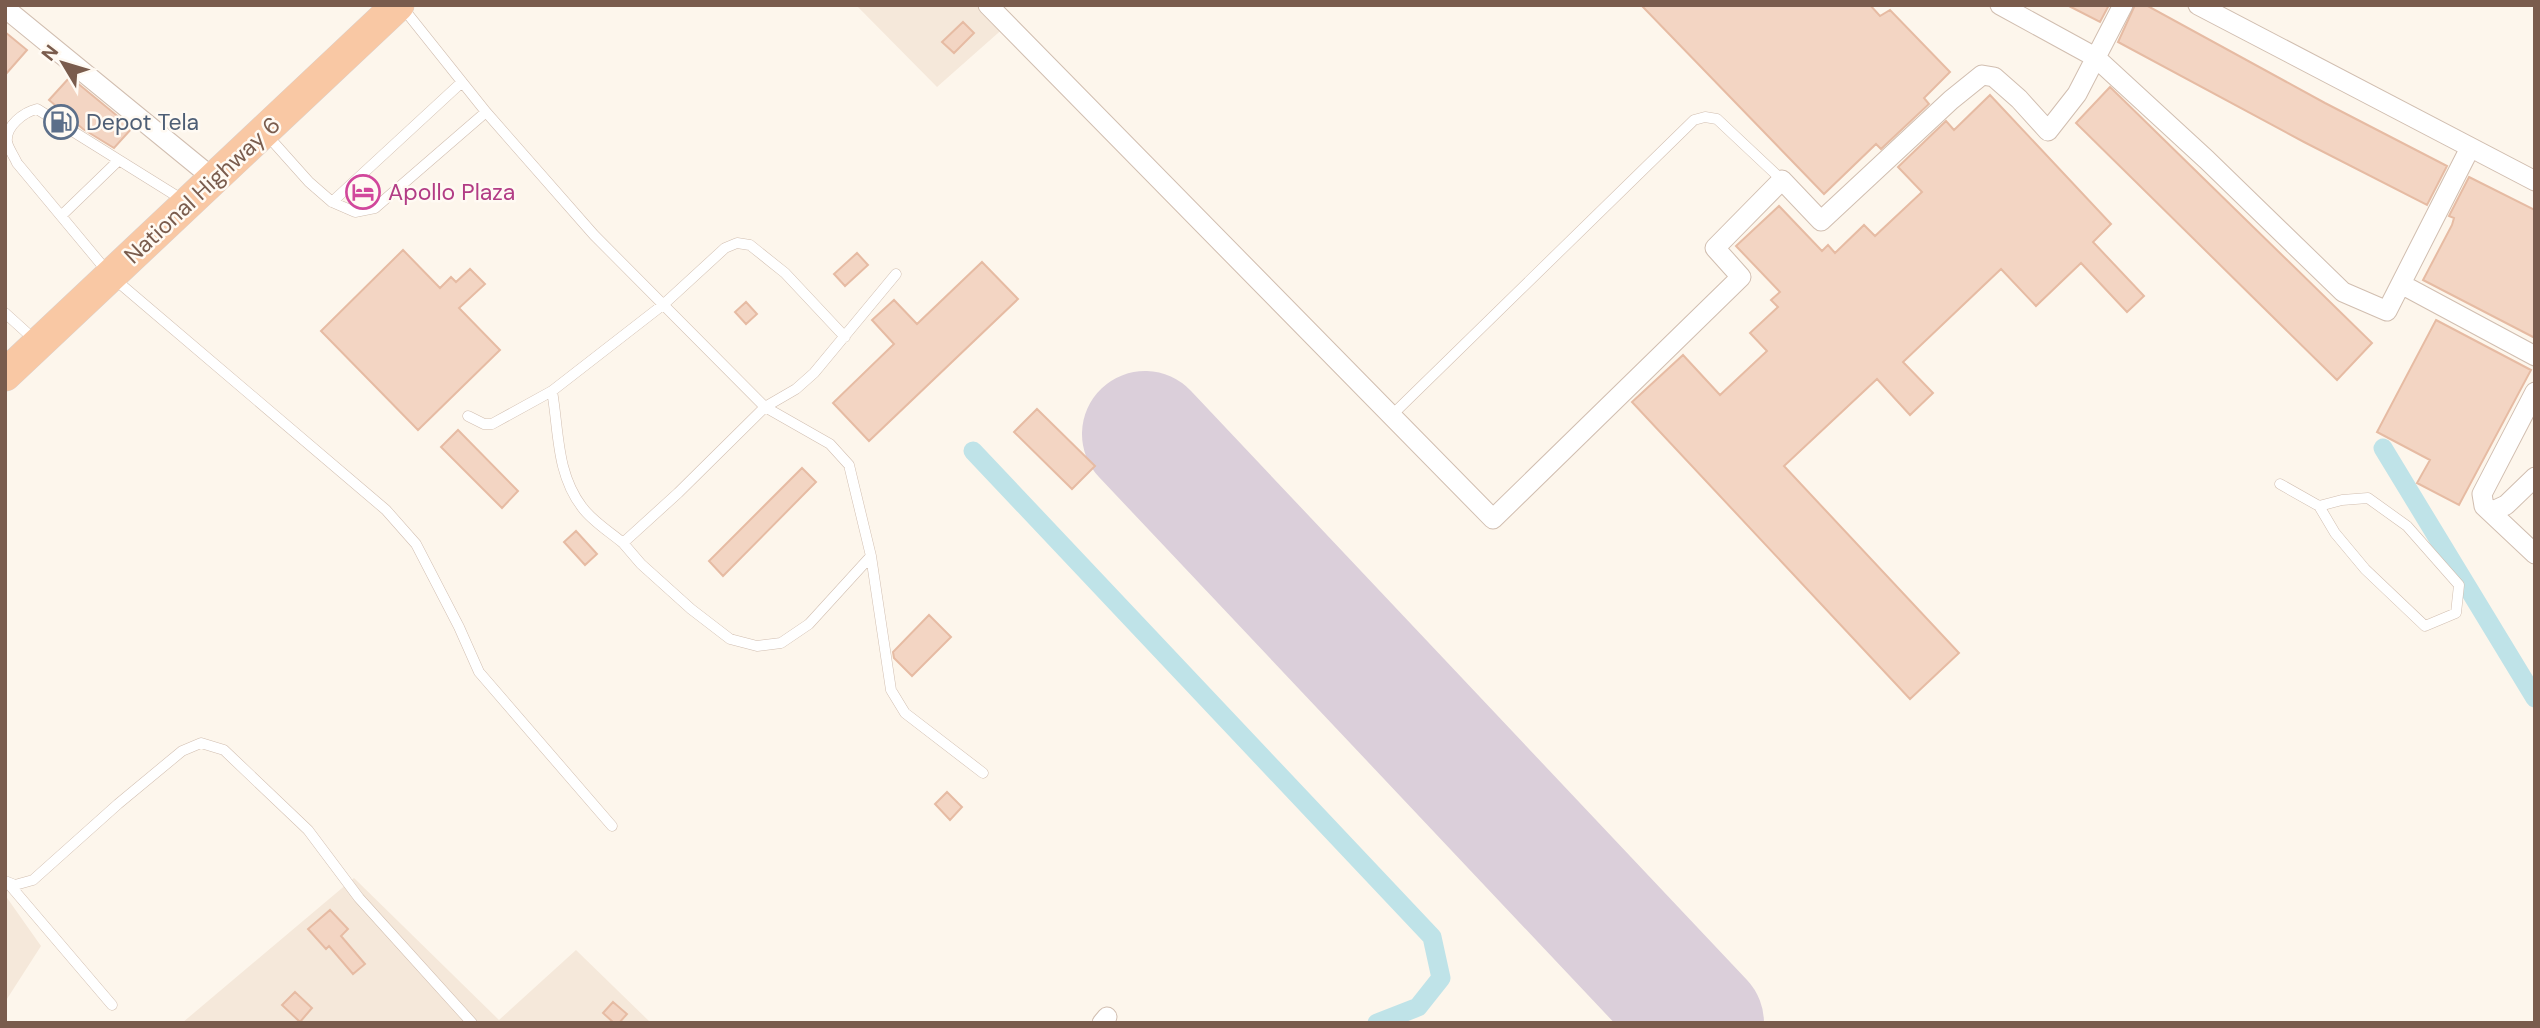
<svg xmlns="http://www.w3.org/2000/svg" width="2540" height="1028" viewBox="0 0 2540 1028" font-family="'DM Sans',sans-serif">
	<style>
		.residential { fill: #f5e8da }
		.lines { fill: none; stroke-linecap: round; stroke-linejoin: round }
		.canal { stroke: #bfe3e8; stroke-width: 19 }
		.runway { stroke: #dbcfda; stroke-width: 126 }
		.building { fill: #f3d5c3; stroke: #e6bba3; stroke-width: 2 }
		.service-casing { stroke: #d1beb0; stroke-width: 11 }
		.minor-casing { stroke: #d1beb0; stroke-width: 21 }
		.trunk-casing { stroke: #dad1cd; stroke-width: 33 }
		.service { stroke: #fff; stroke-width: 10 }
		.minor { stroke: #fff; stroke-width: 19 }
		.trunk { stroke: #f9c8a4; stroke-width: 32 }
		.labels { text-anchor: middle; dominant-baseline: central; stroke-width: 5; stroke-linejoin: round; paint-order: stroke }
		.service-label { font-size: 23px; fill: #4e5e75; stroke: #fffaf3; text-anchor: start }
		.street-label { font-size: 23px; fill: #7a5c4d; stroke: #fffaf3 }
		.hotel-label { font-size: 23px; fill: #b23c85; stroke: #fffaf3; text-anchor: start }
	</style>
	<rect width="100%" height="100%" fill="#fdf6ec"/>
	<path class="residential" d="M856,5H1002L1015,18L937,87Z
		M354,878L499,1020L576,950L651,1023H182Z
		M5,895L41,946L5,1002Z"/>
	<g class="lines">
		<path class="canal" d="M2383,448L2535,698
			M973,451L1432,937L1441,978L1418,1007L1377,1023"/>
		<path class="runway" d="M1145,434L1701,1023"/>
	</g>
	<path class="building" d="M1641,5H1870L1880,16L1890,10L1950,72L1924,98L1929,104L1881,149L1876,144L1824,194Z
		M2067,5H2109L2100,22Z
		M2135,5H2146L2325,103L2447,166L2427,205L2304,142L2118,42Z
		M963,22L974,33L954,53L942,42Z
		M5,32L27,50L5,75Z
		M70,77L132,128L114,148L83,129L49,100Z
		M2110,87L2372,343L2337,380L2076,123Z
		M1990,95L2111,224L2093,242L2144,296L2127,312L2081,263L2036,306L2001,269L1903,362L1933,393L1910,415L1877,379L1784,466L1959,653L1910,699L1632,402L1683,355L1720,395L1767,351L1750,333L1778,307L1771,300L1780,292L1736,246L1779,206L1822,251L1828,245L1835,253L1864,225L1875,236L1922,192L1898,167L1946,121L1954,130Z
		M2469,177L2535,210V338L2423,280L2452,225L2454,218L2449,216Z
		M403,250L440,288L451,277L456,282L470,269L485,284L459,308L500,350L418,430L321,331Z
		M857,253L868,265L845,286L834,274Z
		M982,262L1018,299L869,441L833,403L894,344L872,320L894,300L917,324Z
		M746,302L757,314L746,324L735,312Z
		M2436,320L2531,370L2459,505L2417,483L2430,460L2377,432Z
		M1037,409L1095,466L1072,489L1014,432Z
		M458,430L518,491L502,508L441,447Z
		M802,468L816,482L723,576L709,561Z
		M576,531L597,554L585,565L564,542Z
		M929,615L951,637L912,676L894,658L893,652Z
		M947,792L962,807L950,820L935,804Z
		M330,910L348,929L341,936L365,964L353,974L329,946L326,949L308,929Z
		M295,992L312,1008L300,1022L282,1005Z
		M613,1002L627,1014L619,1023H614L603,1013Z"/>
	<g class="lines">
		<g class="service-casing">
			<path id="service" d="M403,8L486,112L594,235L765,407L830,444L849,465L871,556L891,690L905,713L983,773
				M267,135L309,182L332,202L355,212L375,208L486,112
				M183,200L37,109C24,112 5,126 7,142C8,148 14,156 17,163L111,276L386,510L416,544L459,627L479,672L612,826
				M332,202L462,82
				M61,216L119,160
				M5,313L36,341
				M468,416L484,424H492L552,391
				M1391,416L1694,120L1705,117L1717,119L1782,180
				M2280,484L2319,506L2335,533L2365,569L2425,626L2456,613L2459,585L2407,526L2368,498L2342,500L2319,506
				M623,543C610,532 592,521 582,507C556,473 559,431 552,391L664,304L725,248L737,243L750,245L785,273L845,337
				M871,556L809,624L781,643L757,646L730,639L691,609L641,564L623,543L678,493L765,407L796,389L814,373L896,274
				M5,881L15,885L33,880L118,804L182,751L201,743L224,750L308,830L359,898L472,1023
				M8,883L112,1005"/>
		</g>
		<g class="minor-casing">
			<path id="minor" d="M988,5L1493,519L1741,277L1715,248L1782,180L1821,221L1951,100L1982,75L1994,77L2019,99L2048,131L2077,94L2123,5
				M2000,5L2095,57L2207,160L2343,292L2387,311L2470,148
				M2198,5L2535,181
				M5,8L214,179
				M2401,284L2535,356
				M2535,392L2482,494L2484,506L2535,554
				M2484,506L2493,511L2506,505L2535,477
				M1102,1023L1107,1017"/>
		</g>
		<g class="trunk-casing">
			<path id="trunk" d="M5,375L398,5"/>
		</g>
		<use href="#service" class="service"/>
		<use href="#minor" class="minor"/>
		<use href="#trunk" class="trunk"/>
	</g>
	<defs>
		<g id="fuel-ring" transform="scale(1.75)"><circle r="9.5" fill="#fffaf3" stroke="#5c6f8a" stroke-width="1.5"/><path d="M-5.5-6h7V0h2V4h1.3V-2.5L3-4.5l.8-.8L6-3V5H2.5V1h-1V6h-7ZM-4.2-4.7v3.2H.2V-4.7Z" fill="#5c6f8a"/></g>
		<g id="hotel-ring" transform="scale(1.75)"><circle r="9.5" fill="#fffaf3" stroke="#d1479c" stroke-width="1.5"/><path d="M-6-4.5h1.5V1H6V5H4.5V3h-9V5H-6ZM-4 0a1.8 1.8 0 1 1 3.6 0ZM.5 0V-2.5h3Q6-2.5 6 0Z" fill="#d1479c"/></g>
	</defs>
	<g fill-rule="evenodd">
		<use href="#fuel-ring" x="61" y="122"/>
		<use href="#hotel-ring" x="363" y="192"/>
	</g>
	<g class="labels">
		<g class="service-label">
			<text x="86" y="122">Depot Tela</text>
		</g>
		<g class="street-label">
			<text transform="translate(202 190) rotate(-43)">National Highway 6</text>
		</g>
		<g class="hotel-label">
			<text x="388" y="192">Apollo Plaza</text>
		</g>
	</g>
	<rect width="2540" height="1028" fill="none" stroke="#7a5c4d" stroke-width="14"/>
	<g transform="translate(63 63) rotate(308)" stroke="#fffaf3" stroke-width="5" paint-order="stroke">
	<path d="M0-5L12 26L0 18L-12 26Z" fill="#7a5c4d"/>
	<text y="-10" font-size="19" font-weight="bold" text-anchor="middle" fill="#7a5c4d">N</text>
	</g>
</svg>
